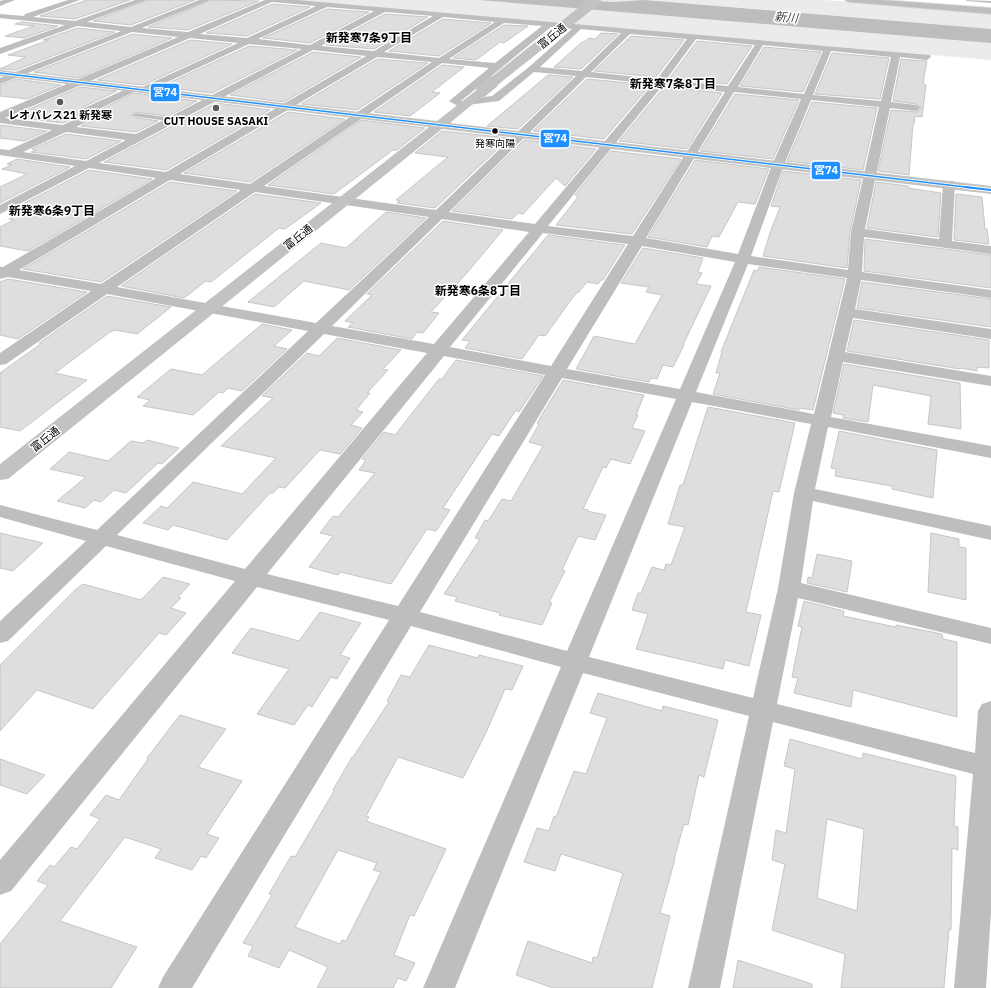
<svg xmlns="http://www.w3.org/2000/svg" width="991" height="988" viewBox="0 0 991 988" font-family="'IBM Plex Sans','Noto Sans JP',sans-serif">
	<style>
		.green { fill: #ebebeb }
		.water { fill: #bdbdbd }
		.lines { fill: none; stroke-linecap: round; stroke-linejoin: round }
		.stream { fill: #bdbdbd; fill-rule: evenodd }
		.building { fill: #dedede; stroke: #c6c6c6; fill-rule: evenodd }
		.primary-casing { stroke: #dbdbdb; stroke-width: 2 }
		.lane { fill: #bebebe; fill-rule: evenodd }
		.street { fill: #bebebe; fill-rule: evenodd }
		.secondary { fill: #c2c2c2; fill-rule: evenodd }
		.primary { fill: #bebebe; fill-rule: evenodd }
		.secondary-bridge-far1 { stroke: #c2c2c2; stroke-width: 10 }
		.secondary-bridge { stroke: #c2c2c2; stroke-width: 12 }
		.bus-1-far1-casing { stroke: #fff; stroke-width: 3 }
		.bus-1-casing { stroke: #fff; stroke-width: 4 }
		.bus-1-far1 { stroke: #1e90ff; stroke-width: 1.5 }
		.bus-1 { stroke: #1e90ff; stroke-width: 2 }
		.poi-dot { fill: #595959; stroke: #fff; stroke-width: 1.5 }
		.bus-dot { fill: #000; stroke: #fff; stroke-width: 1.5 }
		.labels { text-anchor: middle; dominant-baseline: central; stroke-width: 3; stroke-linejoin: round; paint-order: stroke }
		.far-bus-label { font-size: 10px; fill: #000; stroke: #fff }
		.far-street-label { font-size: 11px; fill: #000; stroke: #fff }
		.far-poi-label { font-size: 11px; font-weight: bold; fill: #000; stroke: #fff }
		.far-water-label { font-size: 12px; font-style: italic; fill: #424242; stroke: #fff }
		.far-neighbourhood-label { font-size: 12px; font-weight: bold; fill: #000; stroke: #fff }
		.line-badge { stroke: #fff; stroke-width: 1.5 }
		.badge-label { font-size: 11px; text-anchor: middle; font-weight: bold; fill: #fff }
	</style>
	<rect width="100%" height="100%" fill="#fff"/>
	<path class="green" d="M284,0H824L991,13V60Z"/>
	<path class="water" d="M479,0H581L614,2L644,0L991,29V43Z"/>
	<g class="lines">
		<path class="stream" d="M966,0L991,1V3L967,1Z"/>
	</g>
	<path class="building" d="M87,0H130L75,19L40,16Z
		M147,0H195L131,25L93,21Z
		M211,0L259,1L188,30L148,27Z
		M272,4L310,7L247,36L206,33Z
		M327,9L369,12L310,43L263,38Z
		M385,14L428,17L374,49L326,45Z
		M443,19L491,23L439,56L389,51Z
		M22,22L58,26L24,38L5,36L34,26L15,24Z
		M504,25L528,26L504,43L500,42L476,60L453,58Z
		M77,28L115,32L16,70L0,69L26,57L8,55L49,40H43Z
		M601,33L618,34L581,69L554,67L582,42H584L589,38L595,39Z
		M132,34L172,38L78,78L34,72Z
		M631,36L684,40L656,77L594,71Z
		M190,40L232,44L143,85L97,80Z
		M697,41L752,46L727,84L669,79Z
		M249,46L297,50L212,93L160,87Z
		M764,47L821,52L803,92L740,86Z
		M313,52L361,57L284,102L230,95Z
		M832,53L889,58L880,99L815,94Z
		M377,59L428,63L357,110L301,104Z
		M901,59L927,61L923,83L926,85L922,117L915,116L914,124H913L909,175L878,171L891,110L916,112L922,109L916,104L893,101Z
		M442,65L464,67L432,92L440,93L410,116L374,112Z
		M548,75L573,77L518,129L487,126Z
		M16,79L61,85L27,99L0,96V85Z
		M587,79L650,85L604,139L533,131Z
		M80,87L117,91L83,107L80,115L63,123L11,117Z
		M664,87L722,93L687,149L619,141Z
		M134,93L197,101L168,116L134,112L131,115L133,117L158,121L136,132L81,126L91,121L94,113Z
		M735,94L799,100L773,159L700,151Z
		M812,102L877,108L863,170L787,161Z
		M216,103L270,110L166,170L104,162Z
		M288,112L345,119L250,182L184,173Z
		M361,120L425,128L397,150H393L334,194L268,185Z
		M0,125L47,131L24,141L0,138Z
		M442,131L509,138L435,208L397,203L400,201L396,200L448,157L415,153Z
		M66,134L121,141L86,159L31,152L36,150L32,149Z
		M524,140L596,149L565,186L556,178L523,214L518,213L512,219L452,211Z
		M611,151L681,159L632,234L556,225L578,197L575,195Z
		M17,159L70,167L0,203V187L27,174L2,169L12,165L7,164Z
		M695,160L769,169L755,204L738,202L719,237L712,236L707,247L648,237Z
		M89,170L152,179L28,251L0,246V227L14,220L9,219L20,213L13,212L18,209L15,208Z
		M783,171L861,180L850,232L847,268L763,256L770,233L780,207L771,206Z
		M170,182L237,191L101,282L23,269Z
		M876,182L908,186V188L941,193L938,237L867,228Z
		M255,194L321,203L285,229L279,228L211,282L206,281L184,298L121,286Z
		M956,194L982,197L985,229H987L989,244L954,240Z
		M386,212L426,218L349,290L304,281L274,307L248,302L321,243L346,248Z
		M443,221L503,230L466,274L431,312L439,313L423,333L417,332L412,339L348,327L353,323L345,321L372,295L367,294Z
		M548,235L625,245L603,280H601L598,284L587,282L578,293H576L545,336L539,335L522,359L465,348L470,341L462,340Z
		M865,239L991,255V288L864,271Z
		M643,248L703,258L698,272L702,273L696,284L711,286L683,345H684L673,367L663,365L657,379L651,378L649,382L576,369L594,336L635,344L662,295L646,292L649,287L621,283Z
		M759,267L845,279L813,410L799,408V410L713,394L720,373H716L722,352H721L754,270L758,271Z
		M8,279L87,292L18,339L0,335V282Z
		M862,282L991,299V327L857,308Z
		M107,296L171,307L137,334L115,330L110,332L55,373L87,380L20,431L0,427V373L42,343H39Z
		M854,320L989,340V368L977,367V371L960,368V369L847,351Z
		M262,324L292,330L274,346L287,349L242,391L228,388L223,393L219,392L193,415L143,406L150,400L137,397L171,369L202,375Z
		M337,338L401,350L383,369L388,370L367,393H370L356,410L363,412L351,425L362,428L340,454L320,450L285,488L279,487L273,493H270L227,540L173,525L168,530L143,523L161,506L167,508L193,482L242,494L276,458L221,446L273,398L262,396L307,353L319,356Z
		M456,360L543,376L519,412L516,410L499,436L492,434L443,508L450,510L436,531L427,529L391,584L340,572L338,575L309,567L333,536L320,533L333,516L338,517L375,473L359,470L366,460L362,459L384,432L395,435L439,379H442Z
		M844,364L960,383L961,429L928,424L931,396L873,385L868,422L843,418V415L833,413Z
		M563,380L644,395L636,415H638L632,428L645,431L630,464L611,459L606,468L603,467L583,509L588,510L587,511L606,515L595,540L578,536L562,570L565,571L549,602L552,603L542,625L499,615L500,613L455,601L457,597L444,594L480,539L475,538L485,520L488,521L502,499L511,501L543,446L529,442L539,424L537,423Z
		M708,407L795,423L779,492L773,491L746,612L761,615L749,666L725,660L723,669L636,649L648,614L632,610L638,593H641L652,567L664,570L666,564L671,565L685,527L668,524L680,485H683Z
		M839,431L937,450L933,498L892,489V486L835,476L836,469L831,468Z
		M147,440L179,448L162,464L158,463L126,493L114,490L101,502L94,500L85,508L57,501L86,477L50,469L69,452L108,461L131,441L143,443Z
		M0,533L43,543L13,571L0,568Z
		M931,533L959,539V547L966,548V600L928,592Z
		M817,554L852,561L847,592L807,583L808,577L812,578Z
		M163,577L190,584L178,597L181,598L171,608L186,613L166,635L159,633L93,709L37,690L0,731V665L75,590L83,584L141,600Z
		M804,601L844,611L843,616L896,627V625L942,634L943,639L957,642V717L853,690L851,707L794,693L798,678L792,677L802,627L798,626Z
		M320,612L361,623L340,655L350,658L337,679L331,677L312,707L308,705L294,725L257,714L289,669L232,653L251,628L299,641Z
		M429,645L478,658L479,655L523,666L512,690L505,689L484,737L463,778L398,757L366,816L369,817L366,821L446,849L414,916L410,915L394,955L415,963L406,981L398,978L393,988H317L328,967L289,950L279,968L248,956L253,946L243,943L272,895L269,894L291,856L295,857L334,791L333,790L352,757H353L389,702L387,701L401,675L410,677ZM338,850L377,863L373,870L381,872L346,941L342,940L340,944L295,927Z
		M598,693L662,711L663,706L718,720L704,777L699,775L688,825L684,824L674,859H675L660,913L670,916L652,988H553L516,975L528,941L592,963L593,957L597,958L623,873L561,854L555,871L524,862L537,828L549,831L554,816L556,817L574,771L586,774L607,718L590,713Z
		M180,715L226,729L198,767L242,781L207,834L219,838L206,858L201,856L192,870L155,858L161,849L125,837L60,921L137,947L111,988H0V944L48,885L37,881L50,865L54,867L71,847L77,849L100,819L90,815L106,795L119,800L148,759L147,758Z
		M790,739L862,759L863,753L956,776L954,826L958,827V850L952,848L951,930L949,929L944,988H841L845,954L772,930L785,864L772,860L776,830L786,833L795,769L784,766ZM827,819L864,829L857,911L817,898Z
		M0,759L45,775L27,794L0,785Z
		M738,960L812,984V988H733Z"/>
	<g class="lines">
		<g class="primary-casing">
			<path id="primary" d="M845,0H881L991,8V14L849,2Z"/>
		</g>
		<path class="lane" d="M135,113L174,118L177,120L174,122L133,116L132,115Z"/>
		<path class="street" d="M4,0H15L0,6V1Z
			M68,0H80L33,17L75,21L135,0H146L87,22L131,27L199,0H210L142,28L188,32L265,0H297L930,55L931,57L927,60L900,57L891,102L916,105L921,108L916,111L890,108L865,229L939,239L943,184L945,181H953L955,184L952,241L991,246V254L864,237L862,272L991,290V298L861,280L855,309L991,329V339L853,318L845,352L991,376V386L843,362L831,417L991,446V458L828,427L815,489L991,526V540L813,501L801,583L991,628V644L798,598L777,704L975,753L978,711L982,704L991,701V912L986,988H954L973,774L773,722L720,988H688L749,716L583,673L455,988H423L561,667L411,626L192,988H158L163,977L389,620L257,587L11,891L0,895V860L235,581L106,546L8,641L0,643V621L86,541L0,517V505L97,530L308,331L107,294L6,364L0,365V353L91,291L8,277L0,279V267H3L156,178L89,168L0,214V205L75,166L0,155V149L9,150L52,130L0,123V112L178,37L132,32L0,84V78L121,31L77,26L0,54V48L65,25L0,18V14L24,16L25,14ZM272,2L316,6L247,38L200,34ZM327,7L374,11L310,45L258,39ZM385,12L433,16L374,51L321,46ZM443,17L495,22L439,58L384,52ZM504,23L542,26L495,63L449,59ZM551,27L572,29L529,67L492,96L469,99L465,100L464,103L461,101ZM581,29L621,33L582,71L540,67ZM630,34L687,39L657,79L591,72ZM190,38L238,43L140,88L138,90L140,92H146L249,44L302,49L136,134L76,127L90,120L93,112L136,91L138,89L136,87L133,86L84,108L81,116L63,125L5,118ZM696,39L755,45L728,86L666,80ZM763,45L823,51L804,94L738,87ZM313,50L366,56L166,172L99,163ZM831,51L891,57L881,101L813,95ZM377,57L432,62L250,184L180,174ZM442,63L489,68L449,101L463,109L467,108V105L499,101L534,72L576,76L436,210L264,186ZM586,77L653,84L535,224L449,212ZM663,85L725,92L633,236L548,226ZM734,92L801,99L772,165L738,254L646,238ZM811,100L879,107L851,232L848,270L751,256L784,165ZM66,132L126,140L86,161L23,152ZM170,180L241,190L101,284L19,270ZM255,192L429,217L316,323L117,287ZM442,219L529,232L434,344L332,326ZM543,233L628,244L551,366L450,347ZM642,246L735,262L680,389L567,369ZM748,264L847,278L814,414L696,392ZM324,334L427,353L245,569L117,535ZM444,356L545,375L398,606L267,574ZM562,378L676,399L567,651L420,612ZM692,402L811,424L794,493L778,588L753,698L589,657Z"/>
		<path class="secondary" d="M0,70L437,121L478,89L482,88L487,91L486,93L450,123L991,186V194L442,129L8,479L0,480V464L429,127L0,76Z"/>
		<use href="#primary" class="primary"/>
		<path class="secondary-bridge-far1" d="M492,83L596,0"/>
		<path class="secondary-bridge" d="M482,91L493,82"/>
		<g class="bus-1-far1-casing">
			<path id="bus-1-far1" d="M0,73L974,188"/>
		</g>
		<g class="bus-1-casing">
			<path id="bus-1" d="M965,187L991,190"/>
		</g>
		<use href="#bus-1-far1" class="bus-1-far1"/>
		<use href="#bus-1" class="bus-1"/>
	</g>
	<g class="poi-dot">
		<circle cx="60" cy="102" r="4"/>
		<circle cx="216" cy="108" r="4"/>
	</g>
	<circle class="bus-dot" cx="495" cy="131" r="3.5"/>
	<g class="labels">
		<g class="far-bus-label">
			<text x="495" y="143">発寒向陽</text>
		</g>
		<g class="far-street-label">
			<text transform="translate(552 36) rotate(-39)">富丘通</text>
			<text transform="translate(298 237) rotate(-38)">富丘通</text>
			<text transform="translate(45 439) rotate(-38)">富丘通</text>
		</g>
		<g class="far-poi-label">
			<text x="60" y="115">レオパレス21 新発寒</text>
			<text x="216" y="121">CUT HOUSE SASAKI</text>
		</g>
		<g class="far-water-label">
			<text transform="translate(786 17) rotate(5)">新川</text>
		</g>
		<g class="far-neighbourhood-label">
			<text x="369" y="37">新発寒7条9丁目</text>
			<text x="673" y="83">新発寒7条8丁目</text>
			<text x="52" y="210">新発寒6条9丁目</text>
			<text x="478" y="290">新発寒6条8丁目</text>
		</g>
	</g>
	<g class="line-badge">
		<rect x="150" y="83" width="30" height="19" rx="4" fill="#1e90ff"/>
		<rect x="540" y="129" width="30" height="19" rx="4" fill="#1e90ff"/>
		<rect x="811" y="161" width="30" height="19" rx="4" fill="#1e90ff"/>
	</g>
	<g class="badge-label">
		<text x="165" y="96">宮74</text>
		<text x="555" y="142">宮74</text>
		<text x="826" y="174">宮74</text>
	</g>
</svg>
